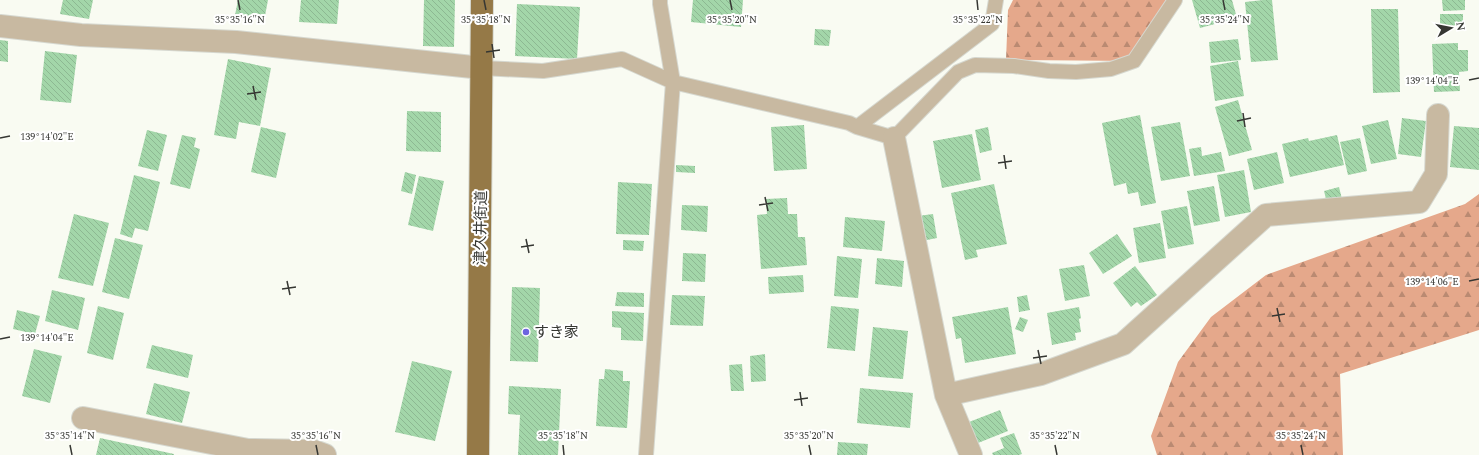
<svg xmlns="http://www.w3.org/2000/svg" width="1479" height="455" viewBox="0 0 1479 455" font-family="Spectral,'Noto Sans JP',serif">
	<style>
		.forest { fill: url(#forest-firs) }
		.building { fill: url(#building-back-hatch) }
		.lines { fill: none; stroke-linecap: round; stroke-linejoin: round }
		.service-casing { stroke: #d6d8d0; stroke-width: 16 }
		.minor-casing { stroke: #d6d8d0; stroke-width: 24 }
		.trunk-casing { stroke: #d6d8d0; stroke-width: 24 }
		.service { stroke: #c8b9a1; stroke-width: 14 }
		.minor { stroke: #c8b9a1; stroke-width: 22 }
		.trunk { stroke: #957947; stroke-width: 22 }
		.ticks { fill: none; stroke: #363733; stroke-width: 1.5 }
		.poi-dot { fill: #6d65df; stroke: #fff; stroke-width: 1.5 }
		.labels { text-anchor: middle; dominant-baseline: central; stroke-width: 4; stroke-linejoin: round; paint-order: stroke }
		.street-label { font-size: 15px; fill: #363733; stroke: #fff }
		.poi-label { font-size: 15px; fill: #363733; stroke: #fff; text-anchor: start }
		.ticks-label { font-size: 10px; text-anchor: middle; fill: #363733; stroke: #fff; stroke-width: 4; stroke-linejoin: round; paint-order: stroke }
	</style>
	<defs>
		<pattern id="forest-firs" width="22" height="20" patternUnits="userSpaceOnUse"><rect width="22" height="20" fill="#e5a88b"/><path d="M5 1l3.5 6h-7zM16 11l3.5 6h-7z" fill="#ba8a72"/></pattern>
		<pattern id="building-back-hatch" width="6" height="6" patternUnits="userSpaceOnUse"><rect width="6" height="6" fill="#a3d6a9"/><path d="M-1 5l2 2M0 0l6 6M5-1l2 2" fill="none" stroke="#8db892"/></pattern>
	</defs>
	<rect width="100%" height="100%" fill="#f9fbf2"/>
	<path class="forest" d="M1013,0H1175L1134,61L1006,60L1008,10Z
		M1479,194V330L1340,374L1343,455H1157L1151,436L1178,362L1211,317L1266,275L1465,204Z"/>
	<path class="building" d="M63,0H93L89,19L60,14Z
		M238,0H268L264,21L235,15Z
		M301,0H339L337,24L299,22Z
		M424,0H455L454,47L423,46Z
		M693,0H743L741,27L691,22Z
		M1192,0H1232L1237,18L1200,28Z
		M1263,0H1272L1278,60L1251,62L1245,2Z
		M1442,0H1465V10L1443,11Z
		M517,4L580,7L577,59L515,56Z
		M1371,9H1398L1400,92L1373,93Z
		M1440,14H1463V25L1440,26Z
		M815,29L831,30L829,46L814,45Z
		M1238,39L1241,60L1211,63L1209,42Z
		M0,40L8,41V62L0,61Z
		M1458,43V50H1468V71L1459,72L1460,91L1434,92L1432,44Z
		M45,51L77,55L71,103L40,100Z
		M228,59L271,68L260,126L239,122L236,139L214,135Z
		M1238,61L1244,96L1215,101L1210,66Z
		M1238,100L1252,150L1229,156L1215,107Z
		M407,111L441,112V152L406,151Z
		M1140,115L1156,203L1141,206L1138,192L1128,194L1126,183L1114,186L1102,123Z
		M1402,118L1426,121L1421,157L1398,154Z
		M1388,120L1397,159L1371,164L1362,126Z
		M1180,122L1190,176L1161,181L1151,127Z
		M804,125L807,169L774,171L771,127Z
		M1454,126L1479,128V170L1450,167Z
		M261,127L286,133L276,178L251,172Z
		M988,127L992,150L980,153L975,130Z
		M147,130L167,135L158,171L138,166Z
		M972,134L981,180L942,188L933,141Z
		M182,135L196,138L194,147L200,149L190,189L170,184Z
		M1337,135L1344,165L1290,177L1282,144L1308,138L1309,141Z
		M1360,138L1367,171L1348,175L1340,142Z
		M1201,147L1202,156L1221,152L1225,171L1194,176L1189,149Z
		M1277,152L1284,183L1254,190L1247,159Z
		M676,165L695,166V173L676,172Z
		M1244,170L1251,212L1225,217L1217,175Z
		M405,172L416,175L412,194L401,191Z
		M134,175L160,182L148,231L135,228L132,238L120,234Z
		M419,176L444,181L433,231L408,225Z
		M618,182L652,184L649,235L616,234Z
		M994,184L1007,244L976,250L978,257L965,260L951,193Z
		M1214,186L1220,221L1194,226L1187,191Z
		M1339,187L1342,199L1327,203L1324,191Z
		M787,198L788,214H797L798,237H805L807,265L761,269L757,215L767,214L766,199Z
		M682,205L708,206L707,232L681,230Z
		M1187,206L1194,244L1168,249L1161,211Z
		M74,214L109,223L93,286L58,278Z
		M933,214L937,238L922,241L918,216Z
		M845,217L885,221L882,251L843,247Z
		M1160,223L1166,258L1139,263L1133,228Z
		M1117,234L1132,256L1103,274L1089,253Z
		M115,238L143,245L129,299L102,292Z
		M623,240L644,241L643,251L623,250Z
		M683,253L706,254L705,282L682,281Z
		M837,256L862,259L858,298L834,296Z
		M877,258L904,261L902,287L875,284Z
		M1084,265L1090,296L1065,301L1059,269Z
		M1135,266L1157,295L1141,306L1137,302L1131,307L1113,283Z
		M803,275L804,292L769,294L768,277Z
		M512,287L540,288L538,362L510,361Z
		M52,290L85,298L78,330L45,321Z
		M617,292L644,293V307L615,306Z
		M672,295L705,296L703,326L670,325Z
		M1027,295L1030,310L1019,312L1017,297Z
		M98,306L124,313L113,360L87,353Z
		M831,306L859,309L855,351L827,348Z
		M1008,307L1016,354L965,363L961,338L956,339L952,317Z
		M1079,307L1081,318L1079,319L1081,332L1075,333L1076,340L1052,345L1047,313Z
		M17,310L40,316L35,334L13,329Z
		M612,311L644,313L643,341L621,340V328L612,327Z
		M1020,317L1028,320L1023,332L1015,329Z
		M873,327L908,331L903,379L868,376Z
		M152,345L193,355L188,378L146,368Z
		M34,349L62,356L50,403L22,396Z
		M765,354L766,381L751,382L750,356Z
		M412,361L452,371L435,441L395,432Z
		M742,364L744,391H731L729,365Z
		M605,369L623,371V381H630L627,428L596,426L599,379H604Z
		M154,383L190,392L182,423L146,414Z
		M509,386L561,389L558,455H518L520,415L508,414Z
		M860,388L913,393L910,428L857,423Z
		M1000,410L1008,431L978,443L969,422Z
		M1014,433L1022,454L1019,455H993L992,453L1004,448L1000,438Z
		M100,438L174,454V455H96Z
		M838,442L868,444L867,455H837Z"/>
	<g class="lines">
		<g class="service-casing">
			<path id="service" d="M482,68L543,71L622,59L673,82L849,123L857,127L894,138L958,72L975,65L1014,66L1049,71L1076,72L1111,69L1134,61L1175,0
				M857,127L992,24L996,0
				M646,455L673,82L660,4V0"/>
		</g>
		<g class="minor-casing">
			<path id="minor" d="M0,26L81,35L236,42L482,68
				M894,138L946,395L971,455
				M946,395L1041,374L1123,344L1266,215L1419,202L1436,174L1438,115
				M83,418L248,450L314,451L325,455"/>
		</g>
		<g class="trunk-casing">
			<path id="trunk" d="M478,455L482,0"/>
		</g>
		<use href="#service" class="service"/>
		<use href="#minor" class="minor"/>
		<use href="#trunk" class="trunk"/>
	</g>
	<path class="ticks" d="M238,0L240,10M484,0L486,10M730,0L732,10M977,0L978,10M1223,0L1225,10M492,44L494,58M486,52L500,50M1469,80L1479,78M253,86L256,100M247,94L261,92M1243,113L1245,127M1237,121L1251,118M0,138L10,136M1004,155L1006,169M998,163L1012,161M765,197L768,211M759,205L773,203M526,239L529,253M521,247L534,245M287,281L290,295M1469,281L1479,279M282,289L296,287M1277,308L1280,322M1272,316L1285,314M0,339L10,337M1038,350L1041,364M1033,358L1047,356M800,392L802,406M794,400L808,398M70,445L72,455M316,445L318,455M563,445L564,455M809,445L811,455M1055,445L1057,455M1301,445L1303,455"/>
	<circle class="poi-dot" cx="526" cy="332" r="4"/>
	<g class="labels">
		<g class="street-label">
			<text transform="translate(481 228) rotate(-89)">津久井街道</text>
		</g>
		<g class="poi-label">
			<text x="534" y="332">すき家</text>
		</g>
	</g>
	<g class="ticks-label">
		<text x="240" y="23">35°35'16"N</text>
		<text x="486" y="23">35°35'18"N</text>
		<text x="732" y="23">35°35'20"N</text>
		<text x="978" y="23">35°35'22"N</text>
		<text x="1225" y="23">35°35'24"N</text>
		<text x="1432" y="84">139°14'04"E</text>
		<text x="47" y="140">139°14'02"E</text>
		<text x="1432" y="285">139°14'06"E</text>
		<text x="47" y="341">139°14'04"E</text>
		<text x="70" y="439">35°35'14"N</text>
		<text x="316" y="439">35°35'16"N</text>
		<text x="563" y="439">35°35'18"N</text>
		<text x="809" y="439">35°35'20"N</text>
		<text x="1055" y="439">35°35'22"N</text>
		<text x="1301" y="439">35°35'24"N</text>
	</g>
	<g transform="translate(1451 28) rotate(80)" stroke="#ffffff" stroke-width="3" paint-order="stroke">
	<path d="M0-3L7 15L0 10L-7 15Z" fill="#363733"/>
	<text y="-6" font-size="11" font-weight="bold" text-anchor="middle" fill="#363733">N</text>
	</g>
</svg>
